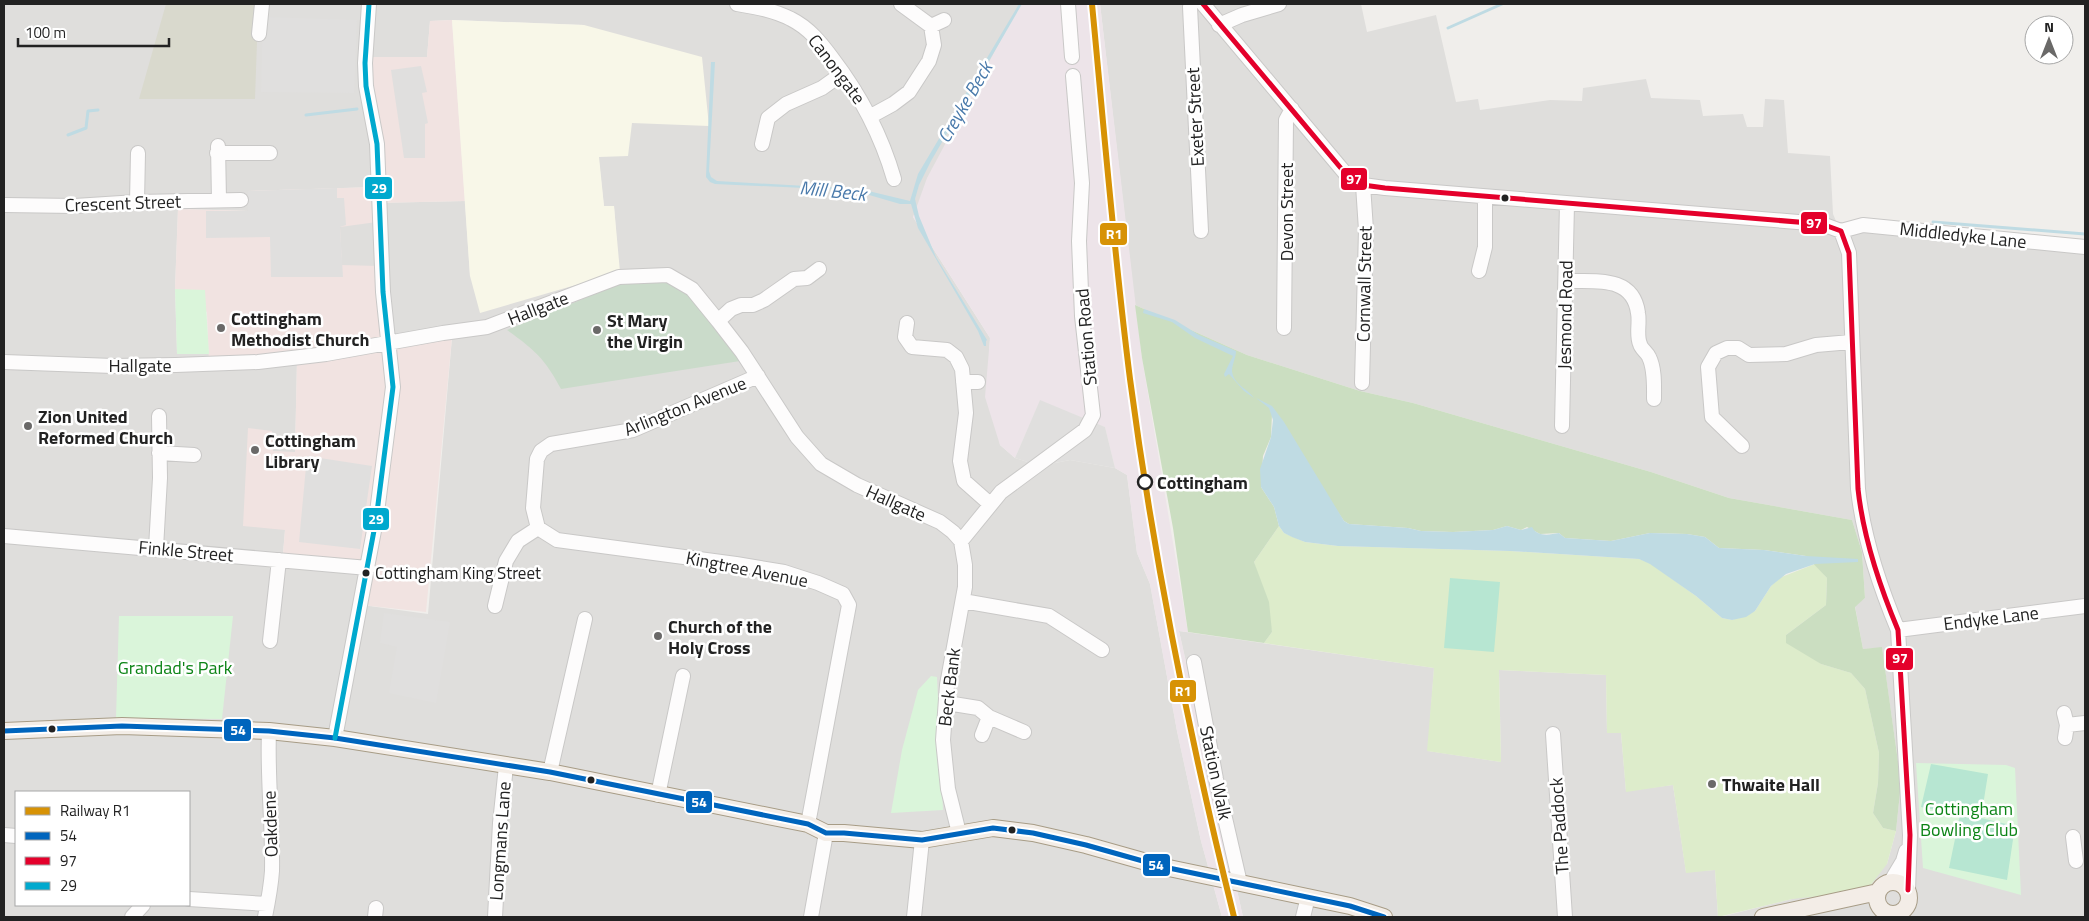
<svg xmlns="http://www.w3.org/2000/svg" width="2089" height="921" viewBox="0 0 2089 921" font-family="'Titillium Web',sans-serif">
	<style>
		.residential { fill: #dfdedc; fill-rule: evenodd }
		.commercial { fill: #f1e3e1 }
		.industrial { fill: #ede4e9 }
		.education { fill: #f8f7e8 }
		.construction { fill: #d9d9cd }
		.grass { fill: #ddeccb }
		.forest { fill: #cbdec1 }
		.cemetery { fill: #cadbca }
		.park { fill: #daf5da }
		.pitch { fill: #b7e6d2 }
		.parking { fill: #e0dfde }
		.water { fill: #bfdbe3 }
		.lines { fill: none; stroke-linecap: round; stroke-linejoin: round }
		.stream { stroke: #bfdbe3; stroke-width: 3 }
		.minor-casing { stroke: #c9c8c7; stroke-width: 16 }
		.major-casing { stroke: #a79c86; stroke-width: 18 }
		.minor { stroke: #fdfcfc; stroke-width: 14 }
		.major { stroke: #f3ede7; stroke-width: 16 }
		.rail-casing { stroke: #ccc; stroke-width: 5 }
		.rail { stroke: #fff; stroke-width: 3; stroke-dasharray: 9; stroke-linecap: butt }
		.bus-1-casing { stroke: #fff; stroke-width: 9 }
		.bus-2-casing { stroke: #fff; stroke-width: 9 }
		.bus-3-casing { stroke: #fff; stroke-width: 9 }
		.bus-1 { stroke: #0065bd; stroke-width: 5 }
		.bus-2 { stroke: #e4002b; stroke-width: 5 }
		.bus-3 { stroke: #00a9ce; stroke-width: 5 }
		.rail-1-casing { stroke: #fff; stroke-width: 10 }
		.rail-1 { stroke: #d79205; stroke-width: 6 }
		.bus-dot { fill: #222; stroke: #fff; stroke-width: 2 }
		.poi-dot { fill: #6a6968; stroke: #fff; stroke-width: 2 }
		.stop-dot { fill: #fff; stroke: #222; stroke-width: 2.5 }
		.labels { text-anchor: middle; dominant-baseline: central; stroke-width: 5; stroke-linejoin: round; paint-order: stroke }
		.bus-label { font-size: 17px; fill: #222; stroke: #fff; text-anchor: start }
		.street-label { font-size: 18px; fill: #222; stroke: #fff }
		.poi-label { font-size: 18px; font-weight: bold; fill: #222; stroke: #fff; text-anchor: start }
		.stop-label { font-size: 18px; font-weight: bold; fill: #222; stroke: #fff; text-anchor: start }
		.park-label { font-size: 18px; fill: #0c8416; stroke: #fff }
		.water-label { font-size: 19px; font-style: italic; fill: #4a7aab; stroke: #fff }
		.line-badge { stroke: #fff; stroke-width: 2 }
		.badge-label { font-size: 14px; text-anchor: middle; font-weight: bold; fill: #fff }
	</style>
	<rect width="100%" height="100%" fill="#f0eeeb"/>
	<path class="residential" d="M4,4H1020L988,66L974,88L913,217L990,338L989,352L1000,445L1015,458L1040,466L1070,460L1115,468L1127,475L1137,553L1150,584L1177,731L1201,841L1222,917H4ZM452,20L584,25L604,207L614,206L619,272L564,288L470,276L465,201L376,203L346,225L339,227L342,265L386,348L452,338L428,614L362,605L367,560L283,553L285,530L249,429L272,451L295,453L297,360L209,365V354L177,353L175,289L178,209L248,211V191L376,187L369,57H427L430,21ZM16,792H189V905H16Z
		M1100,4H1361L1367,32L1436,15L1456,102L1478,99L1480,110L1550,100L1582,101L1583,88L1646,79L1651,98L1700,100L1703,116L1743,114L1747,127H1763L1765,99L1784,100L1788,153L1830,156L1833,214L1839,228L2085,252V917H1720L1792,899L1887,864L1896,831L1901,783L1882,648L1863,649L1855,606L1865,598L1862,552L1852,520L1729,498L1651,472L1413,403L1360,391L1247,355L1135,305Z
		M1179,631L1434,668L1428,751L1501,762L1499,670L1606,675L1607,733H1621L1626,791L1673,785L1686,872L1715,870L1718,917H1243Z"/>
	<path class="commercial" d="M452,20L465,201L376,203L377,222L340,227L342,265L378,266L386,348L452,337L426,612L362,605L367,560L283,554L285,530L243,526L248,428L272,431L273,451L295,452L297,361L209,365L207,312L175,289L178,209L248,211V191L376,187L368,57H427L430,21Z"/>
	<path class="industrial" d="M1020,4H1100L1142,358L1188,632L1179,631L1243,917H1222L1201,841L1177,731L1150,584L1137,553L1127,475L1115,468L1105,427L1040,401L1015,458L1000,445L985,397L990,338L913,217L927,178Z"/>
	<path class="education" d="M452,20L584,25L702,57L709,126L632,123L628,156L599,157L604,206H614L620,272L480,313L470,276Z"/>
	<path class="construction" d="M166,4H264L258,13L255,99H139Z"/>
	<path class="grass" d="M1279,526L1284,533L1305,542L1338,546L1510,551L1639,559L1650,563L1696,596L1722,618L1732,620L1755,611L1771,586L1779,578L1815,564L1827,578L1826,605L1786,635L1821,664L1851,673L1865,689L1879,753L1878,783L1873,813L1883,828L1896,831L1887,864L1866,891L1792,899L1718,917L1715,870L1686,873L1673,785L1626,792L1621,733H1607L1606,675L1499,670L1501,762L1427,751L1434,668L1264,643L1272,632L1254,562Z"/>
	<path class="forest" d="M1135,305L1247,355L1360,391L1413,403L1651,472L1729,498L1852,520L1862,552L1865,598L1855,607L1863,649L1882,647L1901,783L1896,831L1883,828L1873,813L1878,783L1879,753L1865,689L1851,673L1821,664L1786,643V635L1826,605L1827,578L1806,556L1764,550L1719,548L1705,537L1687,534L1650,533L1611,541L1565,538L1559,533L1540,534L1527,527L1521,530L1507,526L1493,530L1453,532L1421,531L1408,528L1349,524L1344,521L1272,414L1271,437L1263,456L1261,487L1274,507L1279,526L1254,562L1269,602L1272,632L1264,643L1188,632L1173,528L1142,358Z"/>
	<path class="cemetery" d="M669,281L689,294L740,361L561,389C545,359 535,350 507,330L622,283Z"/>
	<path class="park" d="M175,289L205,290L209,354H177Z
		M119,616H233L222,719L116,718Z
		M931,676L937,677L943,810L891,813L902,750L918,690Z
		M1916,763L2006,765L2015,768L2021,895L1923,868Z"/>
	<path class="pitch" d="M1450,578L1500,582L1494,652L1444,648Z
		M1931,764L1988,774L1981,818L2015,826L2007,880L1949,868L1960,815L1921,807Z"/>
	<path class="parking" d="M263,17L357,20L354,93L261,92Z
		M421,66L427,92L422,93L428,123L425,124V158H404L391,70Z
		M337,188V198H344L346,225L340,227L343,277H271L270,237L206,238V211H248V191Z
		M1040,400L1105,427L1115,468L1070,460L1040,466L1015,458Z
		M307,456L372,466L360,549L299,542Z
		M384,613L450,622L436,703L389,693L397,647L380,643Z"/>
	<path class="water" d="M1019,4H1022L931,161L919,185L915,199L919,216L936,257L987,340L986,341V346H984L978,331L918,228L911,204H900L859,192L826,189L715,184L710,182L706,177L711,62H715L709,171L711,177L717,181L860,189L910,201L918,174Z
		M1144,309L1175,320L1199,335L1236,351C1236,358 1232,364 1232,371C1233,384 1249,390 1254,398L1244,391L1229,374L1225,377L1224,374L1233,356L1195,338L1172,322L1143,313Z
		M1256,398L1272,406L1284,422L1344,521L1349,524L1408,528L1421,531L1453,532L1493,530L1507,526L1521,530L1532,527C1537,537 1549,535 1559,533L1565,538L1611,541L1650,533L1687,534L1705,537L1719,548L1764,550L1806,556L1858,559V562L1815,564L1786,574L1771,586L1755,611L1746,617L1732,620L1722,618L1696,596L1650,564L1639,559L1510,551L1338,546L1305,542L1292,537L1284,533L1279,526L1274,507L1261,487L1260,469L1271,437L1273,420L1269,408Z"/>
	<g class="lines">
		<path class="stream" d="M1448,28L1502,4
			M306,115L357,109
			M68,135L86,128L88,111L98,110
			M1933,222L2085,234"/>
		<g class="minor-casing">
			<path id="minor" d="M737,4C755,7 774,10 791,19C809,28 821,43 832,58C861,96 881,134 894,179
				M1068,4L1072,57
				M1191,4L1190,7L1201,231
				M1203,4L1345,173L1363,185L1385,188L1822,224L1841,231L1849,253L1858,489C1863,535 1880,587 1898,630L1910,835L1908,890
				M1219,25L1242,15L1279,4
				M931,26L944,20
				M259,34L262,4
				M871,116L893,104L909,92L929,61L934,45L931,26L901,4
				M762,144L768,118L786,104L822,88L843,73
				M218,146L219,200
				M217,153H270
				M137,202L138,153
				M4,205L75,206L137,202L241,200
				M1841,231L1863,225L2085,247
				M1479,271L1485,247V197
				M1566,281C1595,282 1633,275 1638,313C1640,323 1636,335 1640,344C1641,349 1647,352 1649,357C1655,369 1654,386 1654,399
				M718,321L731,309L741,305H753L764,300L794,279L807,278L819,269
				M907,323L905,337L912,347L947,350L956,357L962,369L966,413L960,461L964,481L990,504
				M1284,328L1286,120L1292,109
				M4,362L113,366L176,365L258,362L326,354L443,333L487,327L619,277L668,275L692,289L718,321L742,352L797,437L821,464L857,485L940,522L953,532L961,541
				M963,382H978
				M1362,383L1366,230L1363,185
				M1562,426L1567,204
				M1742,446L1712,417L1708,367L1716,353L1727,348H1738L1749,355L1786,354L1816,345L1851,342
				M159,453L194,455
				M538,528L533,508L537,459L541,451L551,444L633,430L758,376
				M4,536L368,568
				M961,541L1001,492L1085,430L1093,415L1082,316L1079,241L1082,183L1073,76
				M156,548L160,478L159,416
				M963,601L1049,616L1102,650
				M495,606L506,561L518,541L538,528L557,540L736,564L784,572L818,583L843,594L849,605L808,824
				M1898,630L2085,606
				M270,641L279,560
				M1194,662L1216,779L1240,883
				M947,703L978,708L989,717L1024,732
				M2064,713L2067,725L2065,738
				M2067,725L2085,723
				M1553,734L1565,917
				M982,735L989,717
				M335,738L376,520L393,387L383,292L377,144L366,86L365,63L369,4
				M550,772L585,619
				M658,795L683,676
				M959,833L948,789L943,740L947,685L965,587V565L961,541
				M4,835L16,836
				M2073,837L2076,861
				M1891,881L1903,861L1906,851
				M189,899L267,904
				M132,917L143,905
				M265,917C268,902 271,886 272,871C273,824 267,778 269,731
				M375,917L376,908
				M495,917L500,823L506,766
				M811,917L826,833
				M914,917L922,840
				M1303,917L1308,897"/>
		</g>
		<g class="major-casing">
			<path id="major" d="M4,731L122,726L269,731L335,738L550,772L808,824L826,833H844L922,840L993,828L1033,833L1086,845L1164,867L1350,906L1384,917
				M1877 898a16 16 0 1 1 32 0a16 16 0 1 1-32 0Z
				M1763,917L1878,892"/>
		</g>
		<use href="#minor" class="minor"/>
		<use href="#major" class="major"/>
		<g class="rail-casing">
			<path id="rail" d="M1092,4C1104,129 1114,254 1130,379C1154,560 1190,740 1234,917"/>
		</g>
		<use href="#rail" class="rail"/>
		<g class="bus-1-casing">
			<path id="bus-1" d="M4,731L122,726L269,731L335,738L550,772L808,824L826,833H844L922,840L993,828L1033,833L1086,845L1164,867L1350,906L1384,917"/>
		</g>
		<g class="bus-2-casing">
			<path id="bus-2" d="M1203,4L1345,173L1363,185L1385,188L1822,224L1841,231L1849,253L1858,489C1863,535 1880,587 1898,630L1910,835L1908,890"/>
		</g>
		<g class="bus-3-casing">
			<path id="bus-3" d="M335,738L376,520L393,387L383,292L377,144L366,86L365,63L369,4"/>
		</g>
		<use href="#bus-1" class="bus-1"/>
		<use href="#bus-2" class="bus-2"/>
		<use href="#bus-3" class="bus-3"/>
		<g class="rail-1-casing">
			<path id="rail-1" d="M1092,4C1104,129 1114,254 1130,379C1154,560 1190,740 1234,917"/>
		</g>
		<use href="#rail-1" class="rail-1"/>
	</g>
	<g class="bus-dot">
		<circle cx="1505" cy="198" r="4.5"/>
		<circle cx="366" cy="573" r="4.5"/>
		<circle cx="52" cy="729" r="4.5"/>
		<circle cx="591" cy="780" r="4.5"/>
		<circle cx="1012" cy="830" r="4.5"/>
	</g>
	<g class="poi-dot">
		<circle cx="221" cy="328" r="5"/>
		<circle cx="597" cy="330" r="5"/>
		<circle cx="28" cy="426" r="5"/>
		<circle cx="255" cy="450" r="5"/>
		<circle cx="658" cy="636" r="5"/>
		<circle cx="1712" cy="784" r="5"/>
	</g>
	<circle class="stop-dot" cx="1145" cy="482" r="7"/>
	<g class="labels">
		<g class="bus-label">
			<text x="375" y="573">Cottingham King Street</text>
		</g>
		<g class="street-label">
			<text transform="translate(837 69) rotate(53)">Canongate</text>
			<text transform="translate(1195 117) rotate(-93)">Exeter Street</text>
			<text transform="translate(123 203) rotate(-2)">Crescent Street</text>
			<text transform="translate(1286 212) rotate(-90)">Devon Street</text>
			<text transform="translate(1963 235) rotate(6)">Middledyke Lane</text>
			<text transform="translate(1364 284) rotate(-89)">Cornwall Street</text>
			<text transform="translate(538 308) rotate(-21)">Hallgate</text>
			<text transform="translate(1565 315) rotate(-89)">Jesmond Road</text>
			<text transform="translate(1086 337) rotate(-95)">Station Road</text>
			<text x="140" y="365">Hallgate</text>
			<text transform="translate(685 406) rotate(-22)">Arlington Avenue</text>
			<text transform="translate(896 503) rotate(24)">Hallgate</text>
			<text transform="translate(186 551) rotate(5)">Finkle Street</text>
			<text transform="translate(747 569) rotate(11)">Kingtree Avenue</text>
			<text transform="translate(1991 618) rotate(-7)">Endyke Lane</text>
			<text transform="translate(949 687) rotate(-83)">Beck Bank</text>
			<text transform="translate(1216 773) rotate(78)">Station Walk</text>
			<text transform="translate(270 824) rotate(-92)">Oakdene</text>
			<text transform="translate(1559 826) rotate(-94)">The Paddock</text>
			<text transform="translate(500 841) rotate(-86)">Longmans Lane</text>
		</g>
		<g class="poi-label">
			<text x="231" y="318">Cottingham<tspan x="231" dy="21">Methodist Church</tspan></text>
			<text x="607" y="320">St Mary<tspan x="607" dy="21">the Virgin</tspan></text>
			<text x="38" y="416">Zion United<tspan x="38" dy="21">Reformed Church</tspan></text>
			<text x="265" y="440">Cottingham<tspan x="265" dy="21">Library</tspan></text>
			<text x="668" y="626">Church of the<tspan x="668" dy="21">Holy Cross</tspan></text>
			<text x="1722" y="784">Thwaite Hall</text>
		</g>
		<g class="stop-label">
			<text x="1157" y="482">Cottingham</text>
		</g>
		<g class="park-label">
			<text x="175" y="667">Grandad's Park</text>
			<text x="1969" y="808">Cottingham<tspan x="1969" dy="21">Bowling Club</tspan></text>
		</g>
		<g class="water-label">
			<text transform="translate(964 102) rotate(-60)">Creyke Beck</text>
			<text transform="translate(833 190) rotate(6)">Mill Beck</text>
		</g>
	</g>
	<g class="line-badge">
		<rect x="1340" y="167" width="28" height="24" rx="5" fill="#e4002b"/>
		<rect x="364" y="176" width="29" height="24" rx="5" fill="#00a9ce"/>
		<rect x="1800" y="211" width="28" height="24" rx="5" fill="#e4002b"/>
		<rect x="1099" y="222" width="29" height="24" rx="5" fill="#d79205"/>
		<rect x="362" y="507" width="28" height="24" rx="5" fill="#00a9ce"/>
		<rect x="1885" y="647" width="29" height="24" rx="5" fill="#e4002b"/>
		<rect x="1169" y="679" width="28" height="24" rx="5" fill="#d79205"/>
		<rect x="223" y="718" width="29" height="24" rx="5" fill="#0065bd"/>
		<rect x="685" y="790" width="28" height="24" rx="5" fill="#0065bd"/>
		<rect x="1142" y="853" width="29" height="24" rx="5" fill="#0065bd"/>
	</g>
	<g class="badge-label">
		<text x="1354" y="184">97</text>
		<text x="379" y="193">29</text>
		<text x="1814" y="228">97</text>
		<text x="1114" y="239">R1</text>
		<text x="376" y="524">29</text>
		<text x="1900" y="663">97</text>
		<text x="1183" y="696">R1</text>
		<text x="238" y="735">54</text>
		<text x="699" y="807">54</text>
		<text x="1156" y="870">54</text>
	</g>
	<rect width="2089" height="921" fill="none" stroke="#222222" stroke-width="10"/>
	<rect x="15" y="791" width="175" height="115" fill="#ffffff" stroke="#a7a7a7"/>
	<rect x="25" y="807" width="25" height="8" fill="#d79205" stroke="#a7a7a7"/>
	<text x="60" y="816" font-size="15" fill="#222222">Railway R1</text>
	<rect x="25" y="832" width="25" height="8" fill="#0065bd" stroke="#a7a7a7"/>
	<text x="60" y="841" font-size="15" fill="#222222">54</text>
	<rect x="25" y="857" width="25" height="8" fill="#e4002b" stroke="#a7a7a7"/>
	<text x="60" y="866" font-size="15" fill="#222222">97</text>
	<rect x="25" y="882" width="25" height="8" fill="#00a9ce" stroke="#a7a7a7"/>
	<text x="60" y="891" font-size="15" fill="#222222">29</text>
	<g transform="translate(2049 40)"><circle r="24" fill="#ffffff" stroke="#a7a7a7"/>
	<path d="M0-4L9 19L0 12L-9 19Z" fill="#6a6968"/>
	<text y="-8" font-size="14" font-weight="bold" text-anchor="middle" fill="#222222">N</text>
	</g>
	<path d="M18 38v8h151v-8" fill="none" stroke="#222222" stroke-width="2.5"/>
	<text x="25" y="38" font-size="15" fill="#222222" stroke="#ffffff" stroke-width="4" paint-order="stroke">100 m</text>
</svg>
